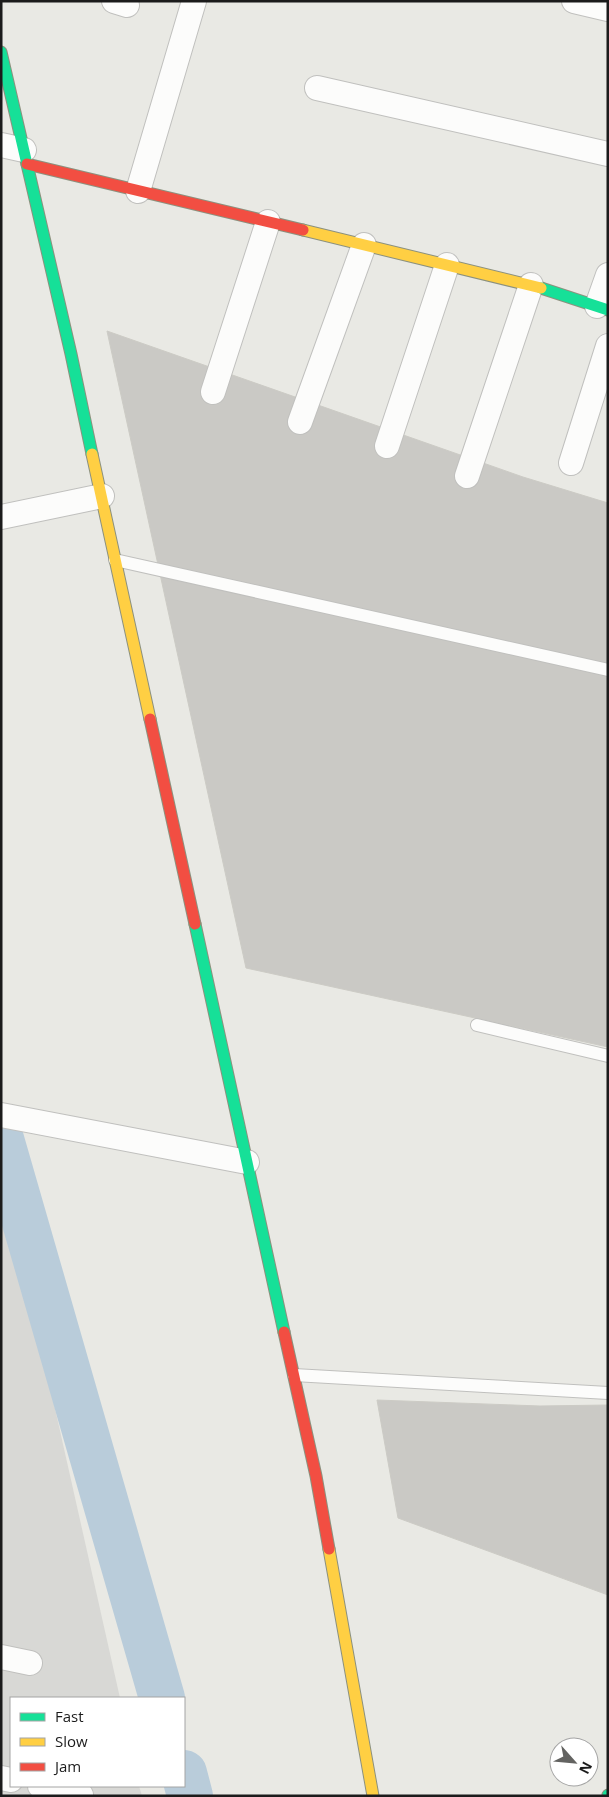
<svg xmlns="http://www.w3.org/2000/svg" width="609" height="1797" viewBox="0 0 609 1797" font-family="'Open Sans',sans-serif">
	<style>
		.residential { fill: #d8d8d5 }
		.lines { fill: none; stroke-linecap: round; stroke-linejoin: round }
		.river { stroke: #b9ccda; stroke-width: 46 }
		.building { fill: #cac9c5; stroke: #cccbc5 }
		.lane-casing { stroke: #c0c0be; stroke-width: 14 }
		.street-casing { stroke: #c0c0be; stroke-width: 26 }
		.fast-casing { stroke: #8c917e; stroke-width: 13 }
		.slow-casing { stroke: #8c917e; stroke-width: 13 }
		.jam-casing { stroke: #8c917e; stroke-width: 13 }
		.lane { stroke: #fcfcfb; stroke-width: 12 }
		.street { stroke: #fcfcfb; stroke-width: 24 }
		.fast { stroke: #16e098; stroke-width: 11 }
		.slow { stroke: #ffcf43; stroke-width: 11 }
		.jam { stroke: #f24e42; stroke-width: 11 }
	</style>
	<rect width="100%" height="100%" fill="#e9e9e4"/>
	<path class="residential" d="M1,1168L120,1698H11V1786H139L142,1796H1Z"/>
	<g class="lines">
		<path class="river" d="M1,1139L162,1698
			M184,1773L190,1796"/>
	</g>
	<path class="building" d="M107,331L523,477L608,503V1047L246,968Z
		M377,1400L540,1406L608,1405V1595L398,1518Z"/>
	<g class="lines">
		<g class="lane-casing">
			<path id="lane" d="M115,560L608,670
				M477,1025L608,1056
				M294,1375L608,1393"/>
		</g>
		<g class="street-casing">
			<path id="street" d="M114,1L127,5
				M574,1L608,9
				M317,88L608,154
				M1,145L24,150
				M138,191L194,1
				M597,306L608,275
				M213,392L268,222
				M300,422L364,245
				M387,446L447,265
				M571,463L608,346
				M467,476L531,285
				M1,517L102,496
				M1,1115L247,1162
				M1,1657L30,1663
				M1,1778L11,1780
				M40,1786L81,1795"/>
		</g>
		<g class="fast-casing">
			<path id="fast" d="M1,52L71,354L92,454
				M541,288L608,310
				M195,924L284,1332
				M608,1795V1796"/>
		</g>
		<g class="slow-casing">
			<path id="slow" d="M303,230L541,288
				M92,454L150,719
				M329,1549L373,1796"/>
		</g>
		<g class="jam-casing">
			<path id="jam" d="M27,164L303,230
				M150,719L195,924
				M284,1332L316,1476L329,1549"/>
		</g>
		<use href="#lane" class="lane"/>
		<use href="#street" class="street"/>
		<use href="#fast" class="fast"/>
		<use href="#slow" class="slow"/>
		<use href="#jam" class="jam"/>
	</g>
	<rect width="609" height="1797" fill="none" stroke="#1b1b1b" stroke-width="5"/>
	<rect x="10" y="1697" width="175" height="90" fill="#ffffff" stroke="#a4a4a4"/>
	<rect x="20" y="1713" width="25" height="8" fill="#16e098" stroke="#a4a4a4"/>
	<text x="55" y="1722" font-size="15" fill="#1b1b1b">Fast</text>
	<rect x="20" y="1738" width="25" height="8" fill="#ffcf43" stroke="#a4a4a4"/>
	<text x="55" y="1747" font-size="15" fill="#1b1b1b">Slow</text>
	<rect x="20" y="1763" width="25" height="8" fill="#f24e42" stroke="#a4a4a4"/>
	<text x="55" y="1772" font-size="15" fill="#1b1b1b">Jam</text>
	<g transform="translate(574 1762) rotate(117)"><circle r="24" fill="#ffffff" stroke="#a4a4a4"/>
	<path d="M0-4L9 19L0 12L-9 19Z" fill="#636361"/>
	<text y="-8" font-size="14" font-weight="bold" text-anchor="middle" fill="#1b1b1b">N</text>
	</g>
</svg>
